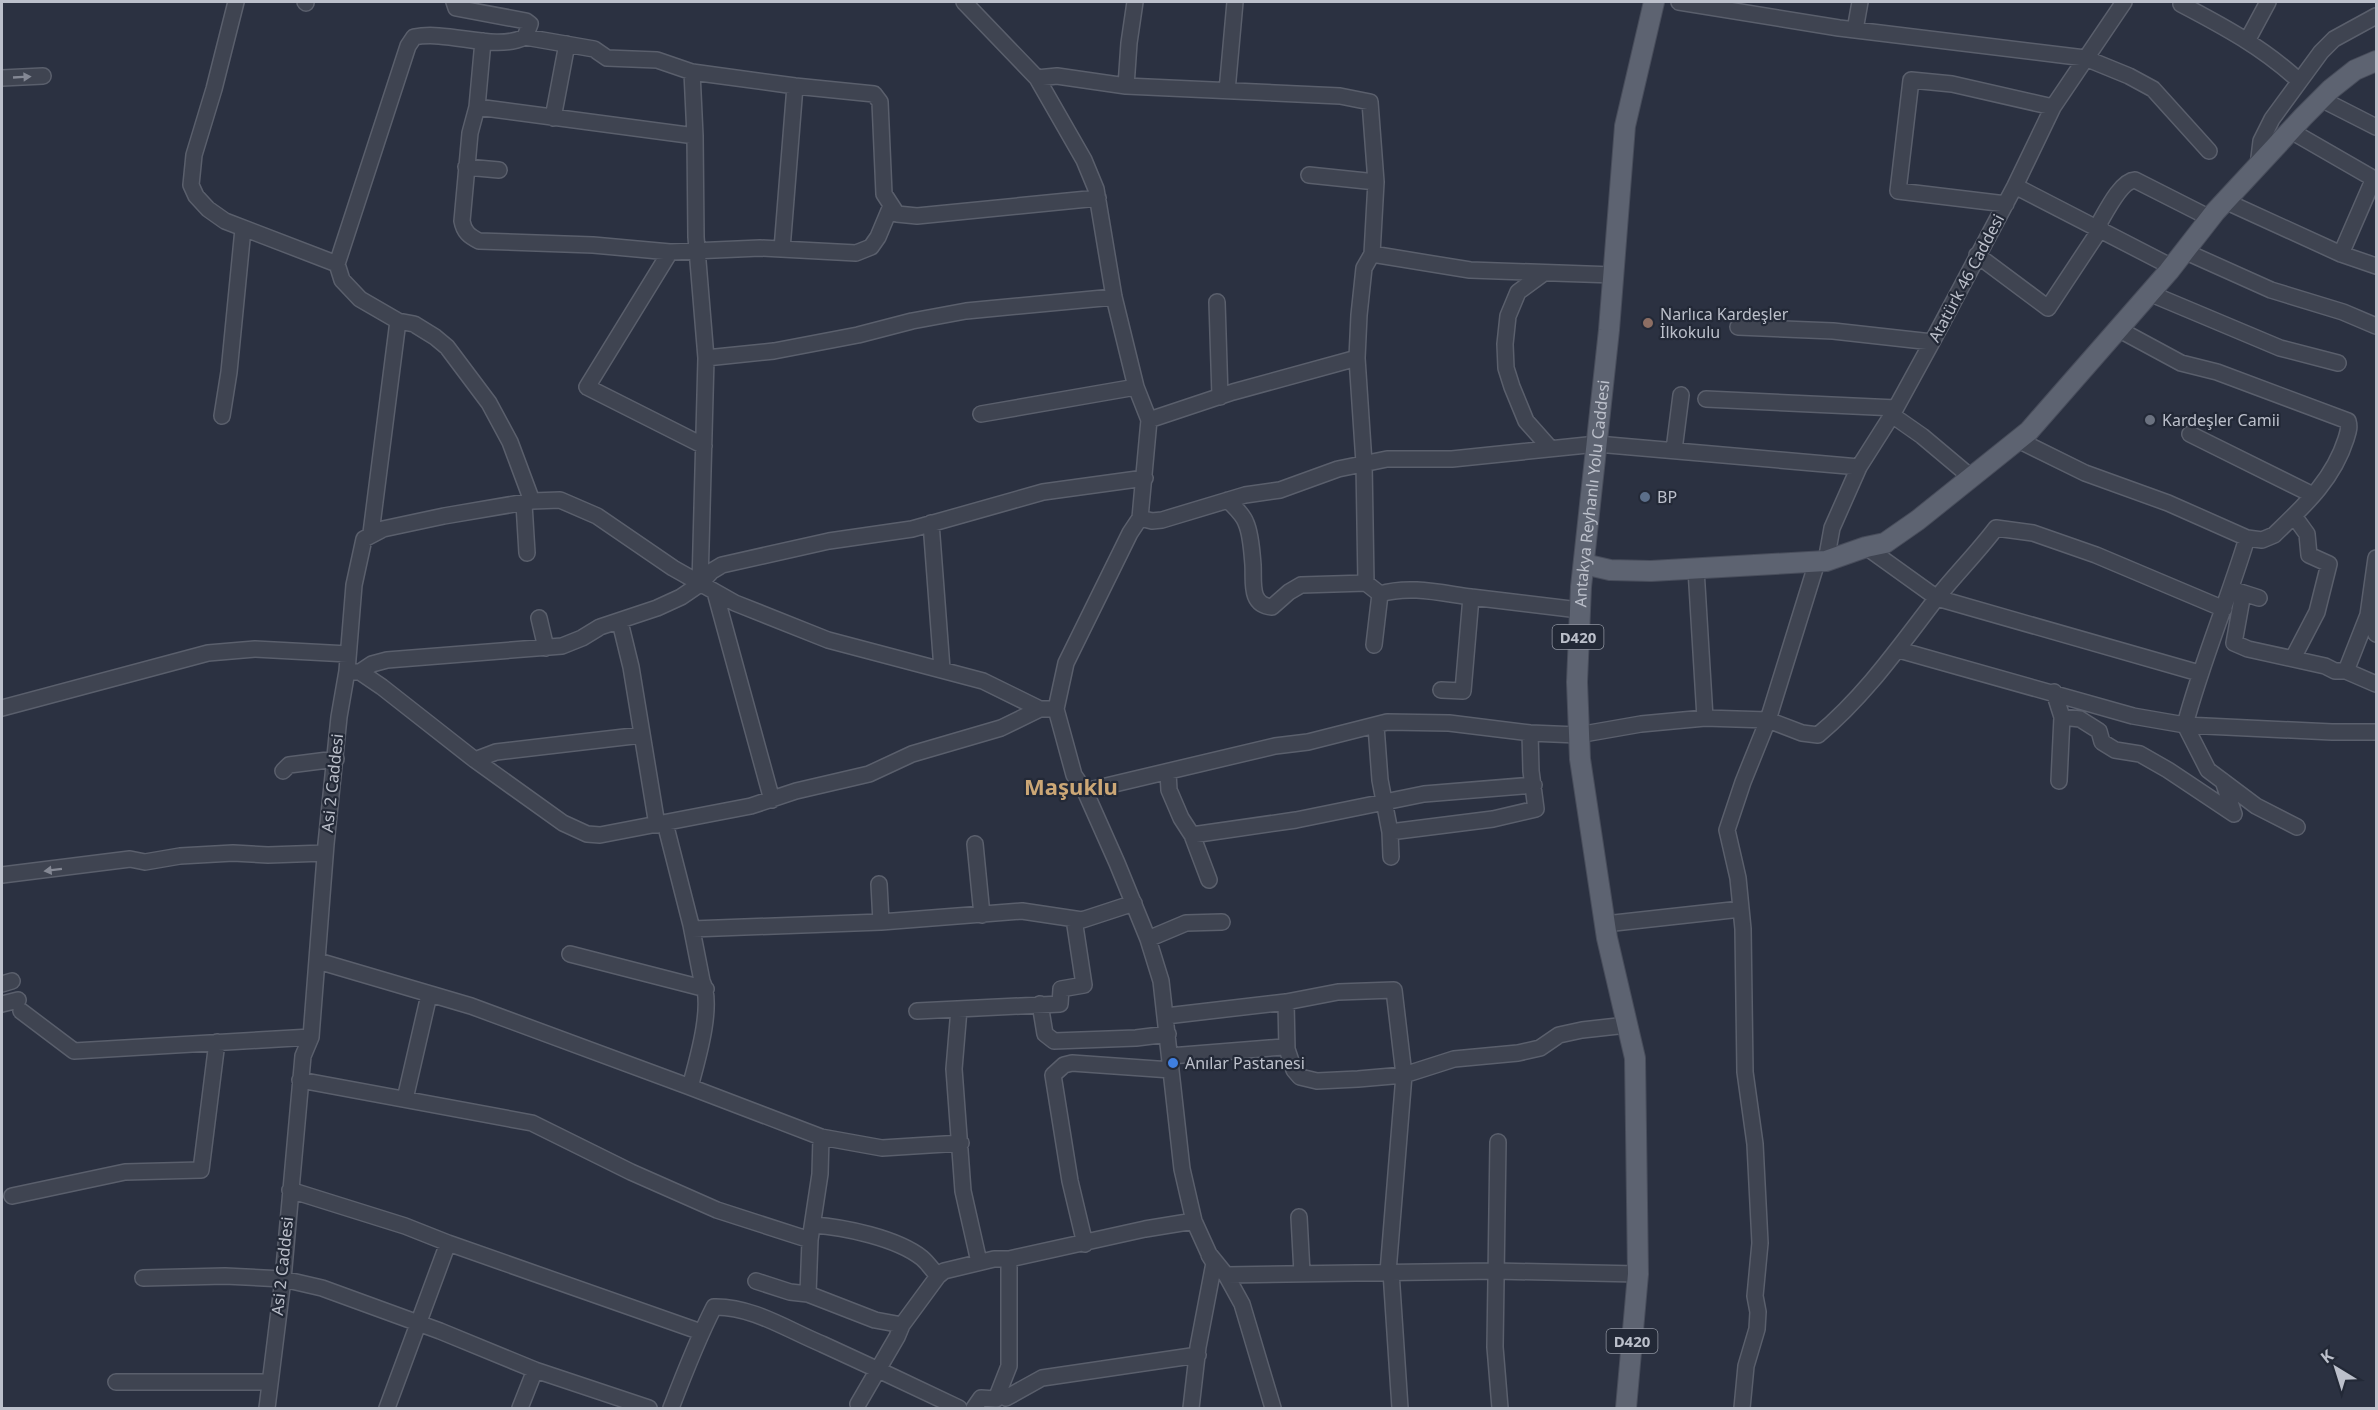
<svg xmlns="http://www.w3.org/2000/svg" width="2378" height="1410" viewBox="0 0 2378 1410" font-family="'Noto Sans',sans-serif">
	<style>
		.lines { fill: none; stroke-linecap: round; stroke-linejoin: round }
		.minor-casing { stroke: #5a5f6c; stroke-width: 18 }
		.major-casing { stroke: #484d5b; stroke-width: 22 }
		.minor { stroke: #3f4451; stroke-width: 15 }
		.major { stroke: #5d6371; stroke-width: 20 }
		.oneway { fill: #848894 }
		.education-dot { fill: #8d6e63; stroke: #232937; stroke-width: 2 }
		.worship-dot { fill: #6b7280; stroke: #232937; stroke-width: 2 }
		.service-dot { fill: #5c6f8a; stroke: #232937; stroke-width: 2 }
		.shop-dot { fill: #3f7fe0; stroke: #232937; stroke-width: 2 }
		.labels { text-anchor: middle; dominant-baseline: central; stroke-width: 4.5; stroke-linejoin: round; paint-order: stroke }
		.shield { fill: #232937; stroke: #8e939f; stroke-width: 1.5 }
		.shield-label { font-size: 15px; font-weight: bold; fill: #bcc0cb }
		.street-label { font-size: 16px; fill: #bcc0cb; stroke: #232937 }
		.poi-label { font-size: 16px; fill: #bcc0cb; stroke: #232937; text-anchor: start }
		.district-label { font-size: 22px; font-weight: bold; fill: #cca776; stroke: #232937 }
	</style>
	<rect width="100%" height="100%" fill="#2b3141"/>
	<g class="lines">
		<g class="minor-casing">
			<path id="minor" d="M236,2L214,89L194,155L191,185L196,196L208,209L225,221L337,264
				M305,2L306,3
				M454,2L456,8L526,21L530,24L525,37
				M964,2L1037,78L1084,160L1096,189L1114,297L1136,387L1149,420L1140,518L1130,533L1066,663L1056,709L1074,775L1085,791L1117,863L1148,939L1161,981L1182,1169L1194,1221L1209,1254L1226,1275L1242,1304L1273,1408
				M1679,2L1839,28L2085,58L2129,76L2153,89L2209,151
				M2181,4C2223,26 2264,48 2299,81
				M1855,30L1860,2
				M483,41L477,107L470,133L462,221C464,232 469,236 479,241L593,245L670,252L760,248L856,253L871,247L878,237L891,206
				M2247,41L2268,2
				M692,72L795,86L874,94L880,102L884,194L897,214L917,216L1098,198
				M2,78L43,76
				M1037,78L1057,76L1126,86L1340,96L1370,102L1376,182L1372,254L1364,268L1359,315L1357,358L1233,392L1149,420
				M1126,86L1129,43L1135,2
				M1227,91L1235,2
				M2321,99L2376,127
				M477,107L695,136
				M553,118L567,44
				M2291,131L2376,180
				M2258,166L2261,141L2272,119L2321,52L2334,39L2376,16
				M466,167L499,170
				M1309,175L1376,182
				M2015,186L2172,267
				M2225,201L2341,254L2376,266
				M2006,204L1898,191L1911,80L1952,84L2053,107
				M2097,227C2105,214 2120,181 2135,180L2210,218
				M782,249L795,86
				M2184,251L2271,290L2343,312L2376,326
				M670,252L587,387L704,446
				M1372,254L1470,270L1614,275
				M2341,254L2374,178
				M1977,255L2048,308L2101,228
				M1544,273L1518,292L1508,316L1505,344L1506,368L1512,387L1526,421L1550,448
				M2149,293L2280,348L2338,363
				M1217,302L1220,397
				M1738,327L1833,331L1932,342
				M706,358L774,351L858,335L912,321L966,311L1114,297
				M1357,358L1364,463L1366,583
				M1706,399L1896,408
				M981,414L1136,387
				M1892,415L1922,436L1972,478
				M222,416L229,372L243,229
				M2190,434L2313,495
				M2018,440L2085,473L2168,503L2247,538L2262,540L2274,535C2304,506 2333,480 2346,439C2348,432 2350,428 2348,421L2217,372L2181,363L2118,329
				M1674,450L1681,395
				M1228,500C1234,507 1243,514 1246,523C1251,534 1252,553 1253,565C1254,582 1249,605 1272,607L1289,592L1301,585L1366,583L1380,594L1374,645
				M532,501L510,442L489,403L447,347L435,337L414,324L398,321L360,299L342,280L337,264L408,46L414,37C450,30 494,52 525,37L594,49L607,58L657,60L692,72L695,136L696,237L706,358L700,584
				M524,504L527,553
				M1140,518L1152,521L1162,520L1245,495L1280,490L1338,469L1387,459H1452L1597,444L1859,467
				M931,523L942,669
				M371,533L398,321
				M2247,538C2228,601 2202,661 2185,725L2208,770L2256,806L2297,827
				M1866,547L1937,598L2199,673
				M1826,561L1832,528L1859,467L1892,415L1932,342L2015,186L2053,107L2124,2
				M1696,569L1705,718
				M2234,590L2259,598
				M715,592L772,800
				M2243,593L2234,643L2248,649L2325,666L2335,671H2346L2368,615L2376,558
				M1380,594C1409,585 1441,593 1471,597L1463,691L1441,690
				M1471,597L1579,610
				M2368,615L2376,634
				M539,618L546,648
				M620,622L631,667L657,825
				M1899,650L2133,716L2185,725L2332,732H2376
				M2293,658L2317,612L2329,564L2309,555L2307,534L2294,516
				M2346,671L2376,684
				M353,672H360L382,687L475,760L563,823L587,834L600,835L751,806L796,791L869,774L912,754L1001,728L1040,709
				M360,672L372,664L387,660L562,646L582,638L600,627L657,608L681,597L700,584L712,571L722,565L829,541L912,529L1043,492L1145,478
				M2054,692L2062,717L2059,781
				M2,708L208,653L255,649L348,654
				M2062,717L2080,719L2099,731L2102,742L2115,750L2140,754L2168,770L2234,814L2223,781
				M1376,726L1380,780L1390,832L1391,857
				M475,760L496,752L642,735
				M283,771L289,765L336,759
				M1168,772L1169,790L1181,818L1192,835L1209,880
				M1085,791L1275,746L1308,742L1387,722L1449,723L1530,733L1578,735L1641,724L1705,718L1768,720L1802,733L1818,735C1865,696 1899,647 1936,599C1955,575 1977,553 1996,528L2033,533L2096,555L2224,609
				M665,823L691,925L702,981C714,1005 697,1061 690,1087L821,1137L882,1148L961,1143
				M1390,832L1493,819L1536,809L1531,771L1530,733
				M1192,835L1296,820L1424,794L1534,785
				M975,844L982,915
				M2,875L130,859L145,862L180,856L233,853L268,855L325,853
				M879,884L881,922
				M1605,924L1741,909
				M692,929L881,922L1022,911L1082,920L1134,903
				M1148,939L1186,923L1222,922
				M570,954L706,989
				M318,961L471,1006L690,1087
				M2,984L12,981
				M1286,1002L1287,1049
				M2,1004L18,1000
				M1040,1004L1045,1034L1054,1041L1136,1038L1168,1034
				M959,1009L954,1069L963,1191L979,1262
				M21,1011L74,1051L311,1037
				M917,1011L1060,1004L1061,989L1084,985L1074,919
				M1166,1016L1286,1002L1338,992L1394,990L1404,1075L1388,1272
				M1170,1056L1283,1047L1287,1049L1294,1070L1300,1077L1317,1081L1358,1079L1404,1075L1454,1059L1518,1053L1540,1048L1559,1035L1582,1030L1627,1025
				M300,1080L532,1123L631,1172L717,1210L810,1240
				M405,1099L429,995
				M821,1137L820,1174L810,1240L808,1294L875,1320L902,1325L938,1276L944,1271L994,1259H1009L1145,1229L1194,1221
				M1498,1142L1495,1347L1500,1408
				M290,1190L405,1226L448,1243L387,1408
				M12,1196L125,1172L201,1170L217,1042
				M1299,1217L1302,1273
				M813,1225C844,1227 897,1238 922,1258C928,1263 933,1271 938,1276
				M448,1243L701,1332
				M1085,1244L1070,1181L1053,1075L1064,1065L1072,1063L1171,1070
				M1391,1272L1400,1408
				M1226,1275L1495,1271L1638,1274
				M143,1278L225,1276L283,1279L322,1288L440,1331L535,1370L649,1408
				M756,1281L790,1292L808,1294
				M116,1382H270
				M1006,1398L1042,1378L1198,1355
				M858,1404L897,1337L902,1325
				M267,1408L283,1279L303,1056L311,1037L326,844L339,717L347,671L354,585L364,539L383,529L444,516L532,501L560,500L597,516L673,568L735,603L828,640L983,681L1040,709H1056
				M520,1408L535,1370
				M671,1408C684,1374 697,1340 714,1307C752,1306 788,1330 822,1344C868,1365 913,1386 959,1408
				M974,1408L981,1398L996,1399L1009,1366V1259
				M1191,1408L1198,1347L1214,1263L1209,1255
				M1742,1408L1746,1366L1757,1329L1758,1312L1755,1296L1760,1243L1755,1144L1745,1072L1743,929L1738,878L1727,830L1743,782L1768,720L1817,562"/>
		</g>
		<g class="major-casing">
			<g id="major">
				<path d="M1584,564L1610,570L1651,571L1826,561L1866,547L1885,543L1918,520L2029,431L2169,271L2215,212L2303,117L2331,89L2355,70L2376,61"/>
				<path id="s1" d="M1626,1408L1638,1274L1635,1058L1607,938L1580,759L1577,682L1581,587L1609,330L1625,126L1654,2"/>
			</g>
		</g>
		<use href="#minor" class="minor"/>
		<use href="#major" class="major"/>
	</g>
	<defs><path id="oneway-solid" d="M-6-.8H1V-3.2L6.5 0L1 3.2V.8H-6Z" transform="scale(1.5)"/></defs>
	<g class="oneway">
		<use href="#oneway-solid" transform="translate(22 77) rotate(-3)"/>
		<use href="#oneway-solid" transform="translate(53 870) rotate(173)"/>
	</g>
	<circle class="education-dot" cx="1648" cy="323" r="6"/>
	<circle class="worship-dot" cx="2150" cy="420" r="6"/>
	<circle class="service-dot" cx="1645" cy="497" r="6"/>
	<circle class="shop-dot" cx="1173" cy="1063" r="6"/>
	<g class="labels">
		<g class="shield">
			<rect x="1552.5" y="625" width="51" height="24" rx="4.5"/>
			<rect x="1606.5" y="1329" width="51" height="24" rx="4.5"/>
		</g>
		<g class="shield-label">
			<text x="1578" y="637">D420</text>
			<text x="1632" y="1341">D420</text>
		</g>
		<g class="street-label">
			<text transform="translate(1966 278) rotate(-62)">Atatürk 46 Caddesi</text>
			<text stroke="none"><textPath href="#s1" startOffset="921">Antakya Reyhanlı Yolu Caddesi</textPath></text>
			<text transform="translate(332 783) rotate(-84)">Asi 2 Caddesi</text>
			<text transform="translate(282 1266) rotate(-84)">Asi 2 Caddesi</text>
		</g>
		<g class="poi-label">
			<text x="1660" y="314">Narlıca Kardeşler<tspan x="1660" dy="18">İlkokulu</tspan></text>
			<text x="2162" y="420">Kardeşler Camii</text>
			<text x="1657" y="497">BP</text>
			<text x="1185" y="1063">Anılar Pastanesi</text>
		</g>
		<g class="district-label">
			<text x="1071" y="786">Maşuklu</text>
		</g>
	</g>
	<rect width="2378" height="1410" fill="none" stroke="#bcc0cb" stroke-width="6"/>
	<g transform="translate(2336 1368) rotate(322)" stroke="#232937" stroke-width="4.5" paint-order="stroke">
	<path d="M0-4.5L10 22L0 15L-10 22Z" fill="#bcc0cb"/>
	<text y="-9" font-size="16" font-weight="bold" text-anchor="middle" fill="#bcc0cb">K</text>
	</g>
</svg>
